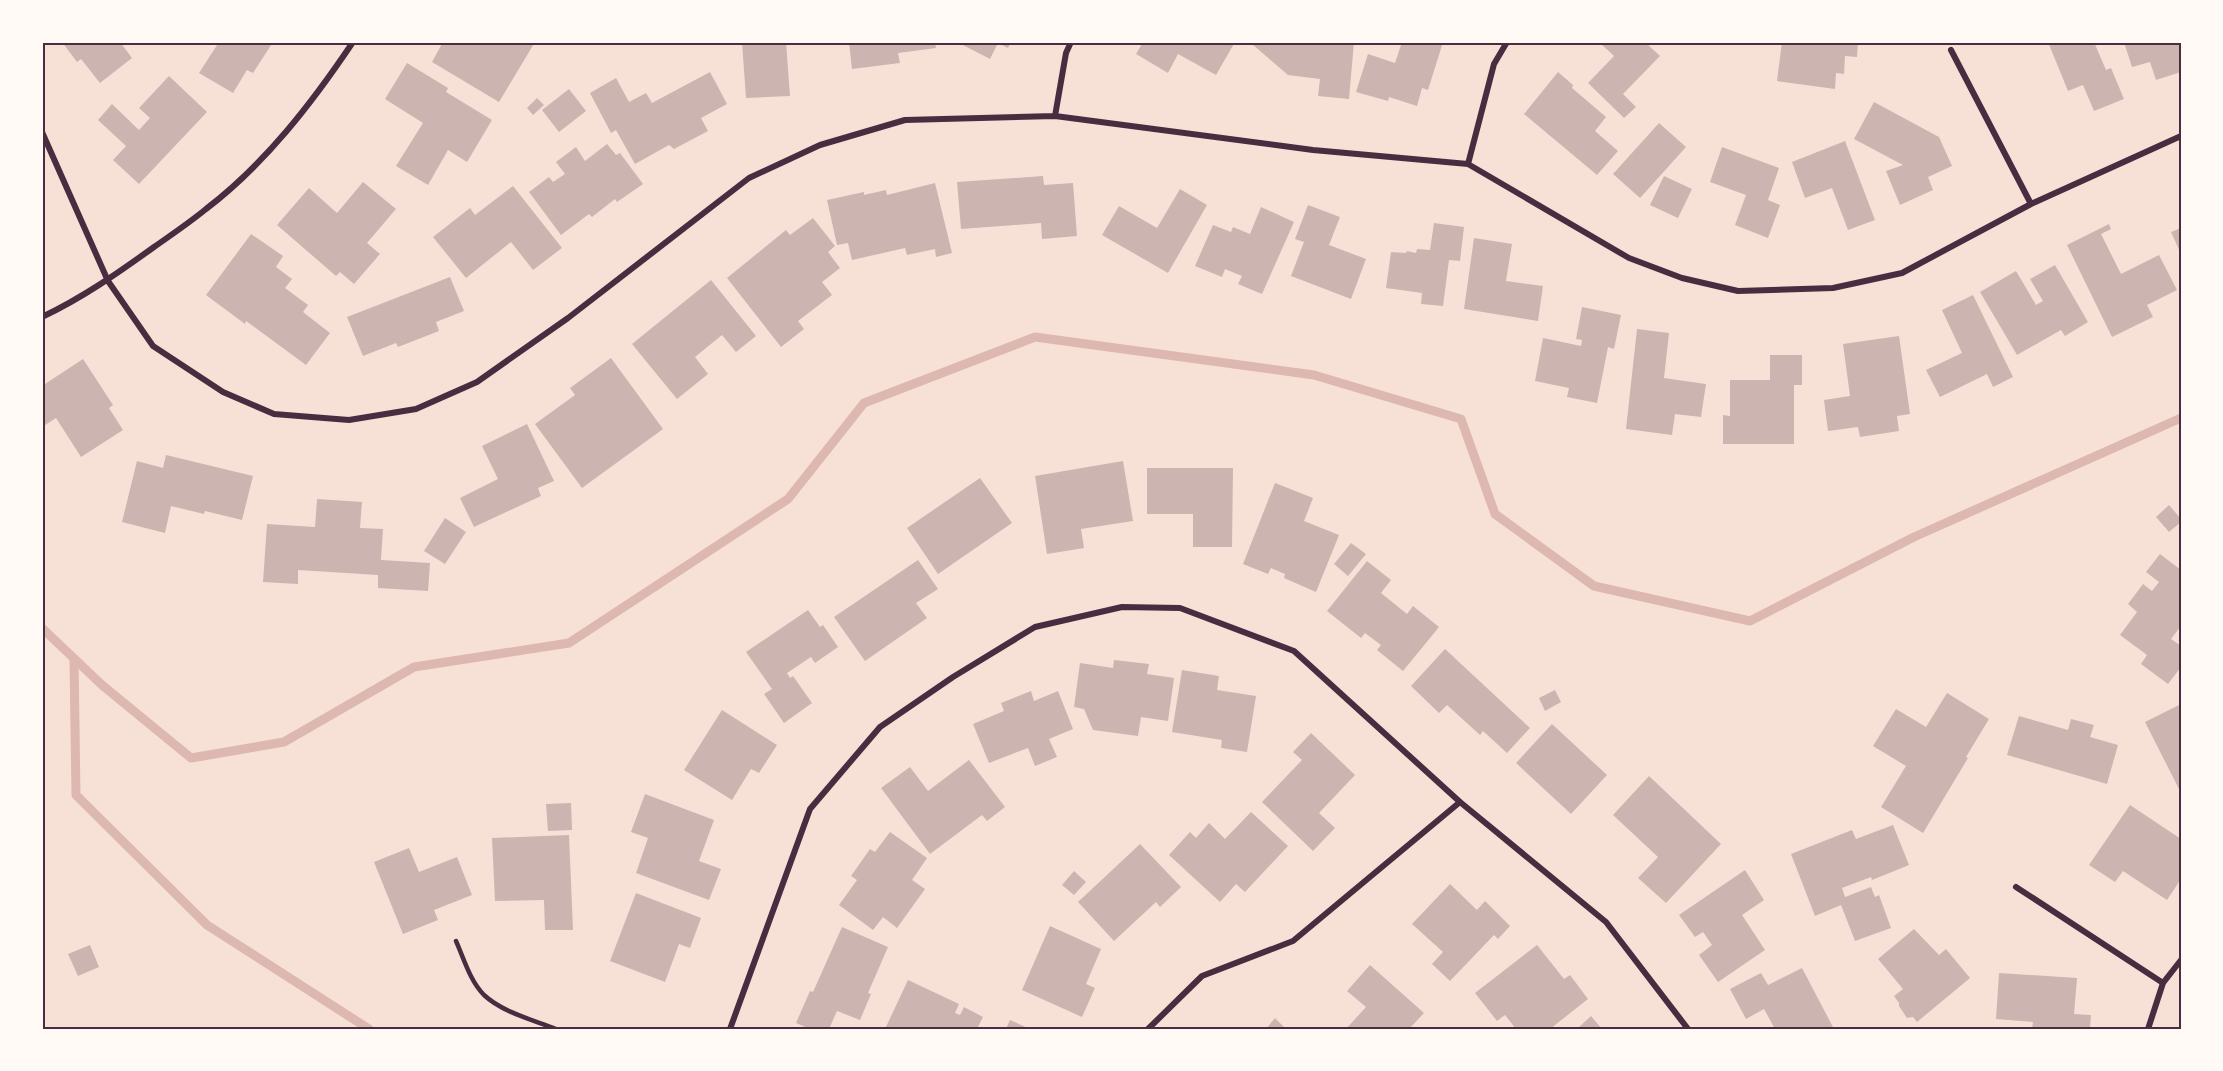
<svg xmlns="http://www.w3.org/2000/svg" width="2223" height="1071" viewBox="0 0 2223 1071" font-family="Montserrat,sans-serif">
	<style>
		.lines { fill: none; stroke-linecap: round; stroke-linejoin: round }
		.stream { stroke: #dcb8b0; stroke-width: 9 }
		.building { fill: #ccb4b1 }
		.service { stroke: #4a2c40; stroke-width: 4.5 }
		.minor { stroke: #4a2c40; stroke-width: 6 }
		.neatline { fill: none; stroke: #4a2c40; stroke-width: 2 }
	</style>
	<rect width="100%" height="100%" fill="#f7e1d7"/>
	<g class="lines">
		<path class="stream" d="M42,628L102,685L191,758L284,742L414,667L569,643L788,499L864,403L1035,337L1314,375L1461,419L1495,514L1594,586L1750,621L1914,537L2181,418
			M74,659L76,795L207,925L369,1029"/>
	</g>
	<path class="building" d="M62,42H120L132,58L100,83L81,59L77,62Z
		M219,42H273L253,73L247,70L233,93L199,73Z
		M443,42H535L499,102L432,62Z
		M742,42H786L790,96L746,98Z
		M849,42H935L936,48L898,53L900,63L852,69Z
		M957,42H1011L1008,48L998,43L990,59Z
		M1143,42H1235L1216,75L1178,54L1168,73L1136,54Z
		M1258,42H1354L1349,99L1318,96L1320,79L1288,75L1252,44Z
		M1402,42H1443L1428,90L1422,88L1417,106L1389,97L1388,101L1356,92L1368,54L1395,63Z
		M1599,42H1645L1660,56L1623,94L1636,107L1624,118L1588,83L1614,56Z
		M1782,42L1796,44V42H1858L1857,57L1845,56L1844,74L1836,73L1835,89L1777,81Z
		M2048,42H2094L2106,70L2111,68L2124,99L2094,111L2083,85L2068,91Z
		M2124,42H2181V72L2156,80L2150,62L2132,67Z
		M407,63L448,88L446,92L492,120L467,162L448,150L428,185L396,166L423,123L385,99Z
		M710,72L727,104L701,118L708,131L674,149L669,145L635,164L616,130L611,133L590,93L616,78L629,102L646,93L652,103Z
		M1558,72L1573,85L1572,88L1606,117L1595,131L1618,151L1597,175L1524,114Z
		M169,76L207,112L139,184L113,160L126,146L98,120L112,104L139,130L150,118L139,108Z
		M569,89L586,111L559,132L542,110Z
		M537,98L544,105L533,115L527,108Z
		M1874,102L1939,137L1952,166L1928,177L1933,190L1900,205L1886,171L1903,165L1854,139Z
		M1659,123L1686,147L1640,198L1613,174Z
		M1845,141L1875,220L1848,230L1832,188L1805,198L1792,162Z
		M607,144L616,155L620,153L643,184L617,202L615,199L592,217L589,214L561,235L529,192L549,177L553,182L565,174L556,162L576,147L585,161Z
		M1722,147L1779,168L1768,200L1780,205L1768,238L1735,225L1746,195L1710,182Z
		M1043,176L1044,185L1073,183L1077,236L1042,239L1041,223L961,229L957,182Z
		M1664,176L1692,189L1678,218L1650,205Z
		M363,182L396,209L367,243L380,254L354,284L340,272L336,276L277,225L309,188L337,213Z
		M935,183L952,253L936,257L935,249L907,255L905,248L852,260L848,243L837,245L827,200L864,192V195L886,190L887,195Z
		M513,186L562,248L533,270L511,242L466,278L433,237L470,208L475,215Z
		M1180,189L1207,205L1168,273L1102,235L1119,206L1157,228Z
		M1308,205L1340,217L1329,245L1366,259L1351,299L1291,276L1304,242L1295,239Z
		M1261,207L1294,222L1262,294L1238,284L1242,276L1225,269L1222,277L1195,266L1213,225L1231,232L1233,227L1250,234Z
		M813,218L835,246L828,252L840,268L822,282L832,295L798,321L804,329L781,347L727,278L786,230L790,235Z
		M1434,223L1464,227L1460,261L1449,260L1443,306L1421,304L1422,293L1386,288L1391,252L1406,253L1407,251L1416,253L1417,249L1430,250Z
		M2109,224L2111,229L2101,234L2121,274L2159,255L2177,290L2147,305L2153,317L2112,337L2067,245Z
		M2181,228V254L2171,232Z
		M251,234L283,256L276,267L292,279L285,288L308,305L303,312L330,333L306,365L246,321L245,324L206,295Z
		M1474,238L1512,244L1506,281L1543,286L1538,321L1464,309Z
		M2055,265L2088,322L2065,336L2061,330L2017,355L1980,292L2016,271L2036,305L2043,301L2030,279Z
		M450,277L464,311L436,322L439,331L398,347L396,343L363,356L347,317Z
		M711,280L756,336L736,352L722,335L695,357L708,374L677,399L632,344Z
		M1973,295L2013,377L1993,387L1987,374L1940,397L1926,370L1962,353L1942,310Z
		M1582,307L1621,315L1614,349L1608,347L1597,403L1567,397L1569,388L1535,381L1543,338L1581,346L1582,340L1576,339Z
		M1637,329L1669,333L1664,378L1706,384L1701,417L1675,414L1672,435L1626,429Z
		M1899,336L1910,414L1897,416L1899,431L1860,437L1858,427L1828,431L1824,400L1850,396L1843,344Z
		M1770,355H1802V385H1794V444H1723V415L1730,416V380H1770Z
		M611,358L663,429L582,488L535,424L575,395L570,388Z
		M83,359L113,405L109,408L123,430L81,457L56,418L42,427V386Z
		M527,424L554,481L538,488L541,496L474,527L460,498L498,479L482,446Z
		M166,455L253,476L242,520L205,511L204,514L171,506L165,533L122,522L137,461L163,468Z
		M1123,461L1133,521L1081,529L1084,548L1047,554L1035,476Z
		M1147,468H1233L1232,547H1193V514H1147Z
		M980,478L1012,523L938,574L907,528Z
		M1275,483L1313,498L1304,521L1339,535L1316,592L1284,578L1285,574L1271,568L1268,574L1243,564Z
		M317,499L362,502L360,528L383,529L381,560L430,563L428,591L378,588V575L298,570V584L263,582L267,524L315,527Z
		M2169,505L2181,519V522L2169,532L2156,517Z
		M445,518L466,532L445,564L424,551Z
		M1351,543L1366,554L1348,576L1334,564Z
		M2160,554L2181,570V626L2171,639L2181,646V667L2168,684L2141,664L2147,655L2120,635L2137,612L2128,604L2143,584L2152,591L2159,582L2146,572Z
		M918,560L938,589L916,603L927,618L865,661L834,617Z
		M1367,561L1391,580L1381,593L1407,614L1413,606L1439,627L1403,671L1377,650L1381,645L1365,633L1361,638L1327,611Z
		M808,610L820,627L823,625L838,647L815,663L811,657L787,673L790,678L793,676L812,703L784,723L764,694L772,689L746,652Z
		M1445,649L1530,728L1507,753L1483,731L1480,735L1447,705L1439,713L1411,686Z
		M1114,660L1149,664L1147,674L1174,678L1168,721L1141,717L1138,736L1093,730L1084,709L1074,707L1080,663L1113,668Z
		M1182,670L1219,676L1217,690L1256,696L1247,752L1221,748L1222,740L1172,732Z
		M1555,690L1561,702L1545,711L1539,698Z
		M1031,691L1034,701L1058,691L1073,729L1049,739L1057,757L1035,766L1028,748L989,763L973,724L1004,711L1001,703Z
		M1947,693L1989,719L1966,757L1968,758L1923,833L1881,807L1906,766L1873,746L1896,709L1926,727Z
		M2181,704V793L2145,722Z
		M722,710L777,745L759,773L751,769L732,800L684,770Z
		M2019,716L2068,730L2071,719L2094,725L2090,737L2118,745L2107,784L2007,755Z
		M1552,724L1607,775L1571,814L1516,763Z
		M1311,733L1355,775L1319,813L1335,828L1313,851L1262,802L1302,760L1293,752Z
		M969,760L1005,807L987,821L982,815L930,854L881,788L910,767L928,791Z
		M1649,776L1721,844L1666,903L1638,878L1658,857L1613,815Z
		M645,794L714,820L699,861L721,869L709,900L636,873L648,838L631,832Z
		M571,803L572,830L548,831L546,804Z
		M2130,805L2181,839V879L2167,900L2123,871L2115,882L2089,865Z
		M1251,812L1288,846L1245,892L1236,884L1220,902L1169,855L1190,832L1196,838L1209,823L1225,839Z
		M1893,825L1909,865L1872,880L1871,877L1842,888L1845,897L1871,887L1875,897L1879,895L1891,928L1855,941L1841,905L1815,916L1791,854L1852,830L1856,839Z
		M890,832L927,858L912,880L925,889L897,928L883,917L873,930L839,905L857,880L851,876L870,849L875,852Z
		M569,835L573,930H545L544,900L495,901L492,838Z
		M1140,844L1181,887L1160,907L1156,902L1114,941L1078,902Z
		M409,848L419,872L457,857L472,895L434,910L438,920L403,934L374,862Z
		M1745,870L1764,900L1742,915L1765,950L1718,982L1699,955L1712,945L1703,932L1695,937L1679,915Z
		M1074,871L1086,882L1074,895L1062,885Z
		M1450,884L1477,910L1485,901L1510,926L1498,939L1494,935L1450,981L1432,964L1443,952L1412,924Z
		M636,893L701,918L690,948L679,944L665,982L610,961Z
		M1050,926L1101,949L1086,984L1095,988L1082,1017L1022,990Z
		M842,927L888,947L868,993L871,994L860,1020L837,1011L829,1029H810L796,1023L810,991L813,992Z
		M1914,929L1939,955L1946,949L1970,978L1917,1022L1913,1017L1907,1018L1899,1006V1003L1894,996L1903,989L1878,959Z
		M90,945L99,967L78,976L68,954Z
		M1537,945L1564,979L1570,975L1588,999L1550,1029H1516L1505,1015L1497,1021L1475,993Z
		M1370,965L1424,1013L1409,1029H1346L1366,1007L1347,991Z
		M1802,968L1834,1029H1775L1764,1009L1746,1019L1730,989L1761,973L1768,985Z
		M1999,973L2077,978L2074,1014L2091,1015L2090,1029H2032L2033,1022L1996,1019Z
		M908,980L959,1004L955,1013L960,1015L964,1007L983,1017L977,1029H885Z
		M1591,1016L1602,1029H1577Z
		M1275,1018L1286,1029H1266Z
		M1010,1020L1030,1029H1006Z"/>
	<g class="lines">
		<path class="service" d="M456,941C464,959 470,981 484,995C502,1012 533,1020 556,1029"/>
		<path class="minor" d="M1951,50L2031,204
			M1055,116L1066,53L1071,42
			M42,132L108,281L153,346L223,392L274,414L349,420L416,409L477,382L568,318L749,178L820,145L905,120L1055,116L1313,150L1468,164L1629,258L1682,278L1738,291L1833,288L1902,273L2031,204L2181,136
			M1468,164L1494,64L1507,42
			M42,317C82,298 118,273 154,247C171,235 189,223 206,209C265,164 312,103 353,42
			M2016,887L2163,983
			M730,1029L810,809L880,727L953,677L1035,627L1122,607L1180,608L1294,651L1460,802L1606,922L1688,1029
			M1148,1029L1202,976L1293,941L1460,802
			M2148,1029L2163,983L2181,960"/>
	</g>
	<rect width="2223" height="1071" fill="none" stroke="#fffaf5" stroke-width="87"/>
	<rect x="44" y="44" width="2136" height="984" class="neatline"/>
</svg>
